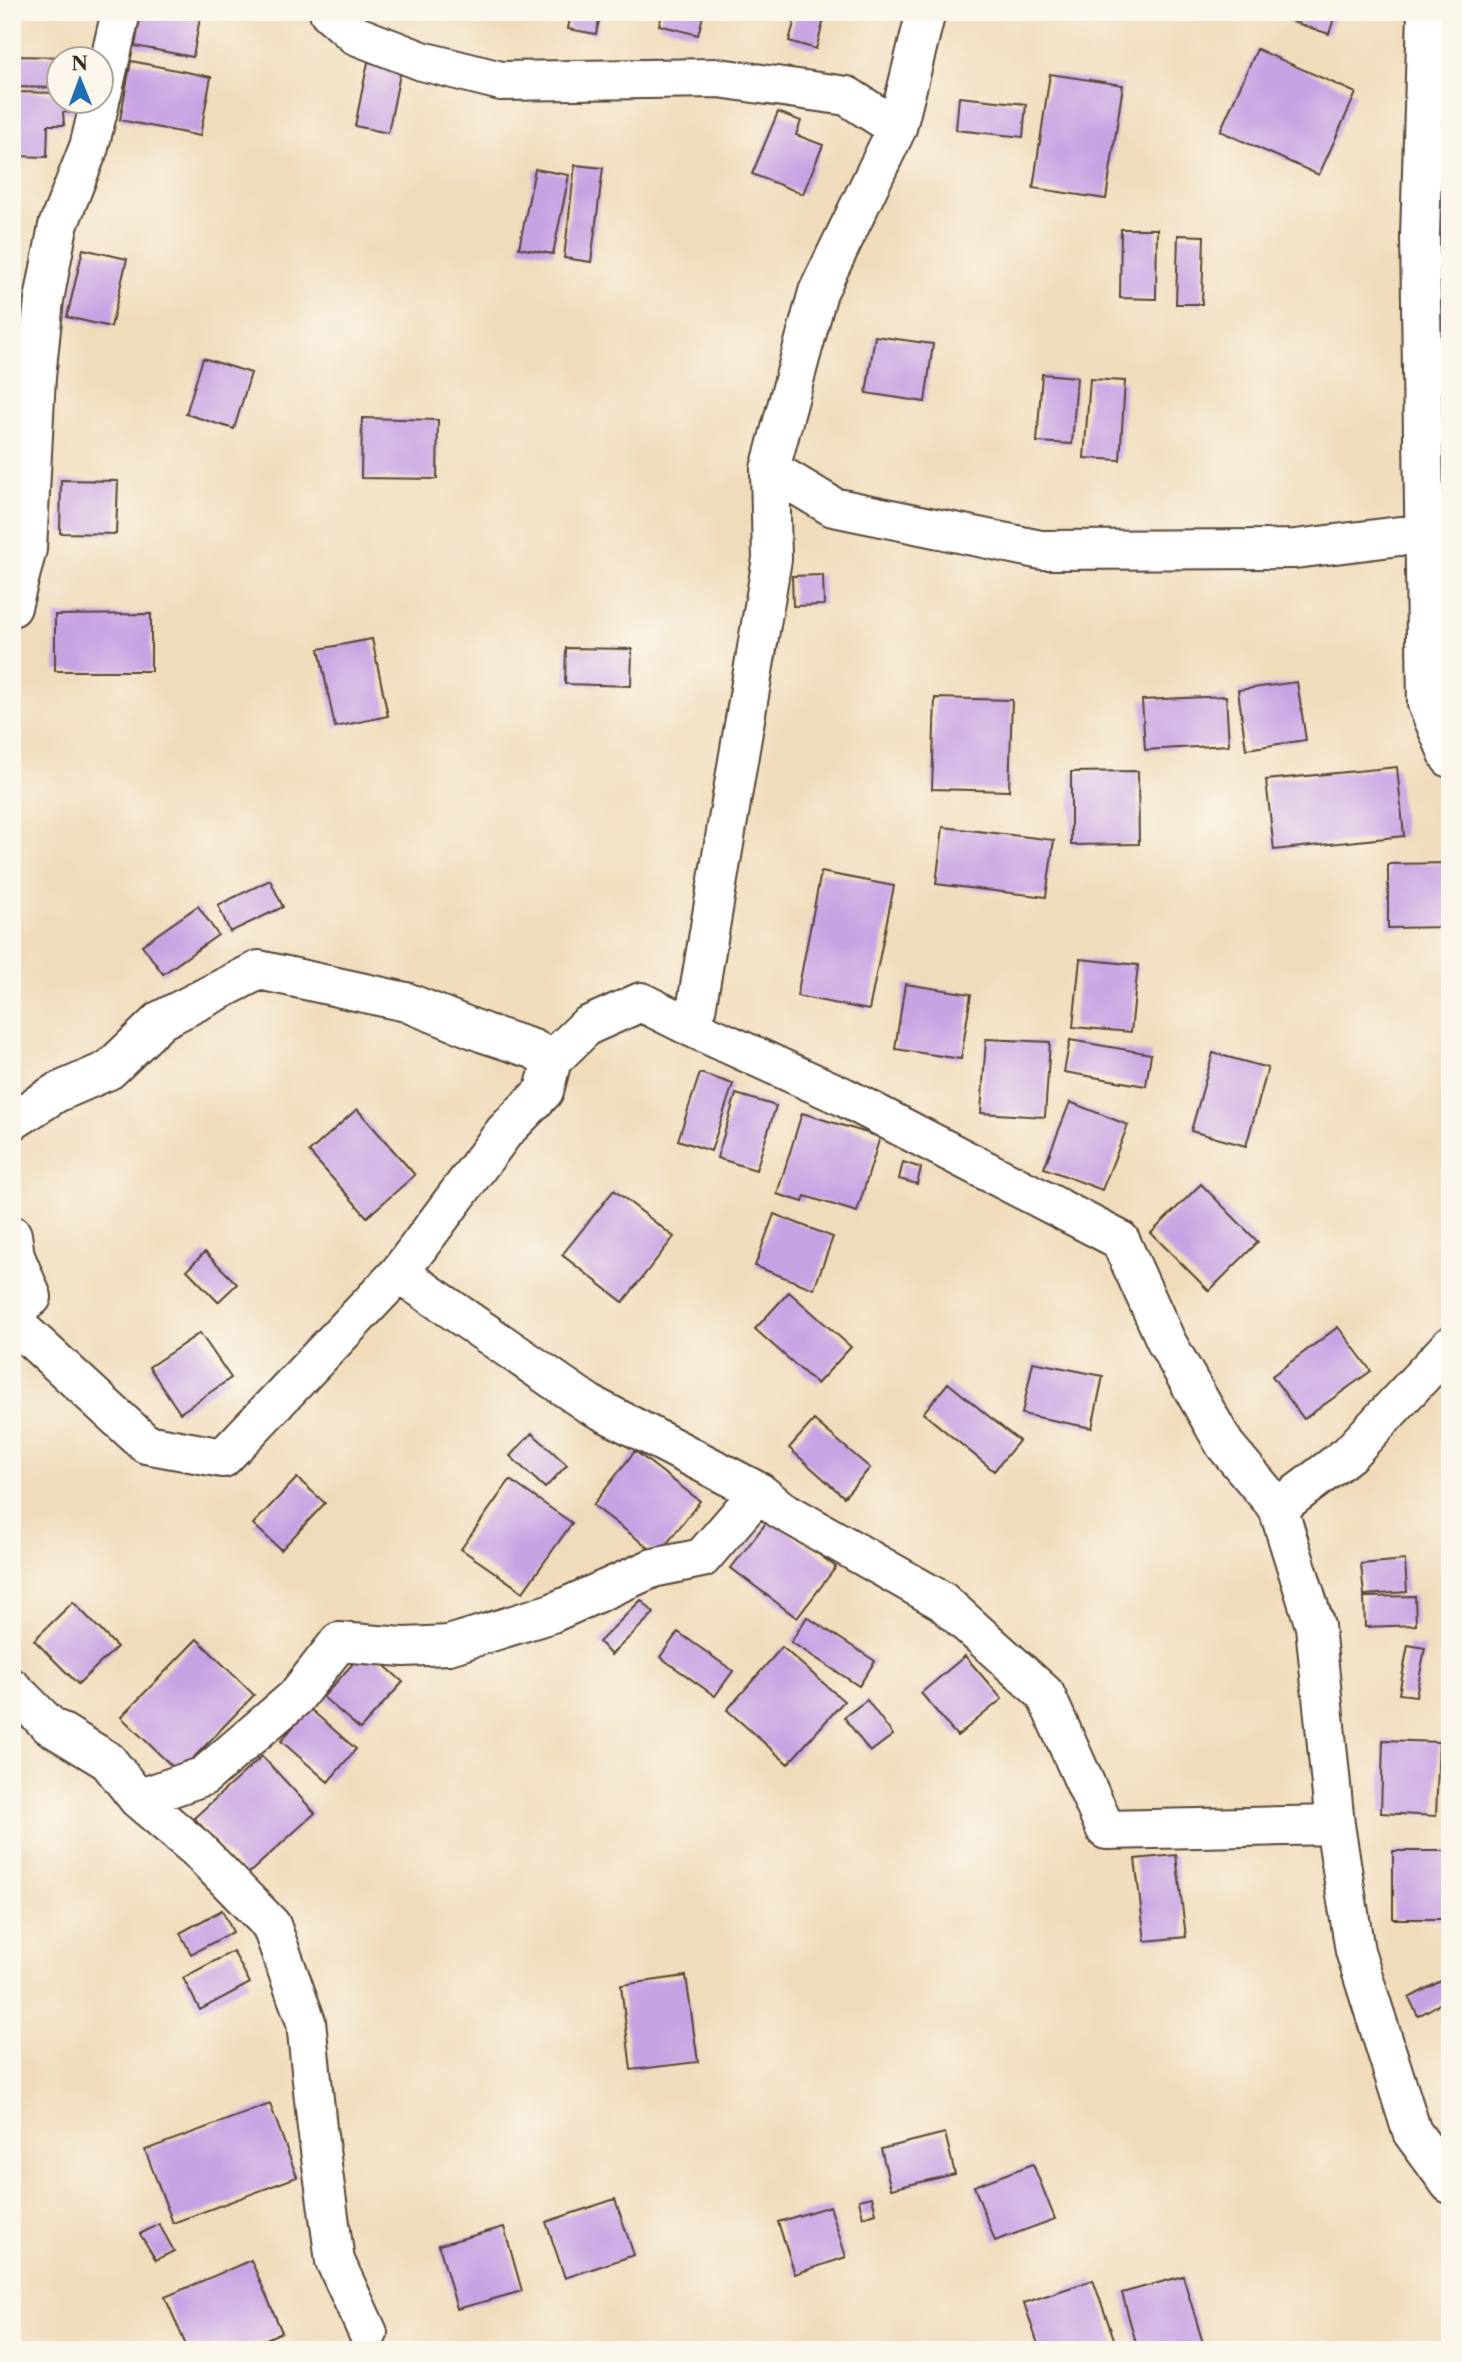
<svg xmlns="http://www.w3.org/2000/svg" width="1462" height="2362" viewBox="0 0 1462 2362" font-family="'Libre Caslon Text',serif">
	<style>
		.building { fill: #c7a2e3 }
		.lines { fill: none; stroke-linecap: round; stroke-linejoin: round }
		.minor-casing { stroke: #564536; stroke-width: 42 }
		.minor { stroke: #fff; stroke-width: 38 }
	</style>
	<rect width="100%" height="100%" fill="#fbf7ec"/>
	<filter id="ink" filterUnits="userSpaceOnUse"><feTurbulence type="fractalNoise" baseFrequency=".0143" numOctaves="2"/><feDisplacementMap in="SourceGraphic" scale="14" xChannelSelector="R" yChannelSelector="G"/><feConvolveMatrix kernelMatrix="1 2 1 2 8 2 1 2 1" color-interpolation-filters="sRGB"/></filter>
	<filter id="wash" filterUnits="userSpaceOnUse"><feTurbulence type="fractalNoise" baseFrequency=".00686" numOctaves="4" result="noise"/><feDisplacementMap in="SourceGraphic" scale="28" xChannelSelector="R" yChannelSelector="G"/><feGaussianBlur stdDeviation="1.57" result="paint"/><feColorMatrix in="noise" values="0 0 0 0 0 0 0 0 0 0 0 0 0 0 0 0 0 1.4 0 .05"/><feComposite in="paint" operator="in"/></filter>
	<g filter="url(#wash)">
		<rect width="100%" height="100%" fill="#f0dcbb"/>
		<g id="blocks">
			<path class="building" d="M141,12H201L193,57L135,46Z
				M571,12H601L596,34L568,29Z
				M663,12H704L698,35L659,25Z
				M797,12H826L816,49L789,41Z
				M1264,12H1336L1329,34Z
				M1257,49L1356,93L1319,175L1220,131Z
				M12,56L71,57V60H60V88L12,87Z
				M131,61L211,77L200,136L120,120Z
				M368,62L401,69L388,133L355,126Z
				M1050,74L1123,85L1106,199L1033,188Z
				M12,92L60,93V102H74V113L63,112L64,125H48L47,157L12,156Z
				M959,97L1026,104L1023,137L956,130Z
				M778,112L801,121L796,135L823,145L803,194L752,174Z
				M575,165L603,168L591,262L564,258Z
				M535,169L569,175L553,254L519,248Z
				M1121,229H1157L1156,299L1120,298Z
				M1178,235L1204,236L1202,304H1176Z
				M83,249L127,259L111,327L67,317Z
				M875,336L933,344L925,402L866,393Z
				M203,358L251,373L234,429L186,414Z
				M1042,374L1077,377L1072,444L1037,442Z
				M1090,379L1125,381L1120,460L1084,458Z
				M362,418L438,420L437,479L361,478Z
				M61,480L118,481L116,534L60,533Z
				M823,575L824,605L793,606L792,576Z
				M151,614V671H55V615Z
				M372,639L388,716L335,727L319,649Z
				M566,648L632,649L631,686L565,684Z
				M1297,682L1306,740L1246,749L1238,690Z
				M1226,696L1229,745L1145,750L1142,700Z
				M935,698L1012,700L1009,791L932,789Z
				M1397,767L1404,836L1274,850L1266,780Z
				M1138,771L1139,844L1071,845V772Z
				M943,827L1054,840L1046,897L936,884Z
				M1450,863V927L1388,928V864Z
				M821,872L894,886L869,1010L797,996Z
				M270,880L283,907L230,932L218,905Z
				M198,906L218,935L163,974L142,945Z
				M1080,959L1138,965L1131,1032L1073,1027Z
				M905,984L971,994L961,1059L895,1049Z
				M986,1039L1050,1042L1045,1117L981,1113Z
				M1070,1040L1151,1054L1146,1086L1064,1072Z
				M1213,1053L1268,1068L1246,1146L1191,1131Z
				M700,1073L733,1084L711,1151L678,1140Z
				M736,1094L776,1106L756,1170L717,1158Z
				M1070,1102L1128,1125L1102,1190L1044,1168Z
				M357,1109L415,1175L367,1217L309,1152Z
				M802,1113L880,1137L857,1212L805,1196L803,1202L777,1194Z
				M903,1162L921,1168L917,1184L899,1179Z
				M1201,1184L1258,1242L1209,1291L1151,1233Z
				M614,1190L674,1237L623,1302L562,1255Z
				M774,1214L833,1237L814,1289L755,1266Z
				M205,1252L237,1284L218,1302L187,1270Z
				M789,1292L851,1347L817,1384L755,1329Z
				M1338,1327L1371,1371L1304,1419L1272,1376Z
				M200,1333L231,1378L180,1413L149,1367Z
				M1033,1362L1103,1376L1092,1428L1022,1414Z
				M948,1383L1019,1441L994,1471L923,1413Z
				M814,1420L870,1468L844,1497L789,1448Z
				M532,1433L567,1465L545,1488L510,1456Z
				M635,1451L700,1501L658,1555L593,1505Z
				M297,1478L325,1503L281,1550L253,1524Z
				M510,1480L572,1523L523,1592L461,1549Z
				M770,1518L836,1567L797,1618L731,1568Z
				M1405,1560L1407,1592L1364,1595L1361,1564Z
				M1448,1583L1450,1584V1625L1442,1624Z
				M1415,1596L1416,1625L1365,1627L1364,1597Z
				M641,1600L654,1613L611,1655L599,1642Z
				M73,1602L117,1647L78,1684L34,1640Z
				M807,1617L875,1661L859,1686L791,1642Z
				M678,1632L733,1671L715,1696L660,1657Z
				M197,1639L254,1695L179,1773L121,1717Z
				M1408,1645L1425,1648L1416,1696L1399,1694Z
				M782,1647L844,1701L788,1764L727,1710Z
				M366,1649L403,1682L360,1729L323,1697Z
				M965,1656L1002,1699L957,1736L921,1693Z
				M867,1700L893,1735L870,1752L844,1717Z
				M309,1708L356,1749L328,1782L281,1741Z
				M1383,1740L1439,1742L1436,1816L1381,1813Z
				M262,1756L315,1813L247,1875L194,1818Z
				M1393,1851H1450V1919H1393Z
				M1176,1855L1186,1937L1145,1941L1135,1859Z
				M222,1910L233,1932L191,1954L180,1933Z
				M233,1951L250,1983L200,2010L183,1978Z
				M686,1976L698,2062L631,2070L621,1985Z
				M1450,1976V1998L1418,2016L1409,1998Z
				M270,2104L297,2177L173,2223L145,2150Z
				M945,2133L955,2174L891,2189L881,2149Z
				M1033,2164L1055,2219L995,2241L974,2186Z
				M872,2197L876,2213L863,2217L859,2200Z
				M615,2199L634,2255L565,2278L546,2222Z
				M830,2206L846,2257L795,2274L778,2222Z
				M159,2224L174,2251L156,2260L140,2234Z
				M504,2227L522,2291L457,2309L439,2245Z
				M251,2260L282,2332L241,2350H188L165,2297Z
				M1183,2276L1205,2350H1138L1122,2293Z
				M1093,2280L1118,2350H1040L1024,2303Z"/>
		</g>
	</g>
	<g filter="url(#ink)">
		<use href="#blocks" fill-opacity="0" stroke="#564536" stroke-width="2"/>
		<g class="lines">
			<g class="minor-casing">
				<path id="minor" d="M329,12L355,35L422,61L501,81L719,78L847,96L897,128
					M1427,12L1420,235L1427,704L1450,758
					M102,94L121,12
					M770,469L833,507L1041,550L1295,549L1448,530
					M12,607L27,549L36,377L44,300L58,226L89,147L100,102
					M693,1028L772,559L770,469L818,292L897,128L926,12
					M12,1121L56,1093L109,1070L161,1020L259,970L406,1002L484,1033L533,1049L552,1060
					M12,1235L15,1256L32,1297L12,1313
					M399,1273L589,1404L759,1492L780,1509L942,1601L1045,1694L1106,1830L1335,1825
					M12,1321L146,1444L223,1458L399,1273L504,1132L544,1091L552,1060L587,1026L641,1002L693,1028L844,1097L1120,1240L1167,1343L1225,1445L1278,1508L1315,1626L1335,1825L1355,1951L1412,2132L1450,2184
					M1278,1508L1349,1454L1450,1346
					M12,1688L49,1725L108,1761L138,1799L197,1849L271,1925L306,2022L317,2128L335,2261L368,2333
					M138,1799L204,1776L295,1698L339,1642L404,1647L449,1645L552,1613L653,1568L702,1558L759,1492"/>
			</g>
			<use href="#minor" class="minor"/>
		</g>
	</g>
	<rect width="1462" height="2362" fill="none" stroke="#fbf7ec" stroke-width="42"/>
	<g transform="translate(80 80) rotate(359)"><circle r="33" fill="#fbf7ec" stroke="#aea59a" stroke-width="2"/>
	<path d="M0-5L12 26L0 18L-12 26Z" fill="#1f6fb2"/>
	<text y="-10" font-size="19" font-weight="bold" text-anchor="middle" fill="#3b2a1e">N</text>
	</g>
</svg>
